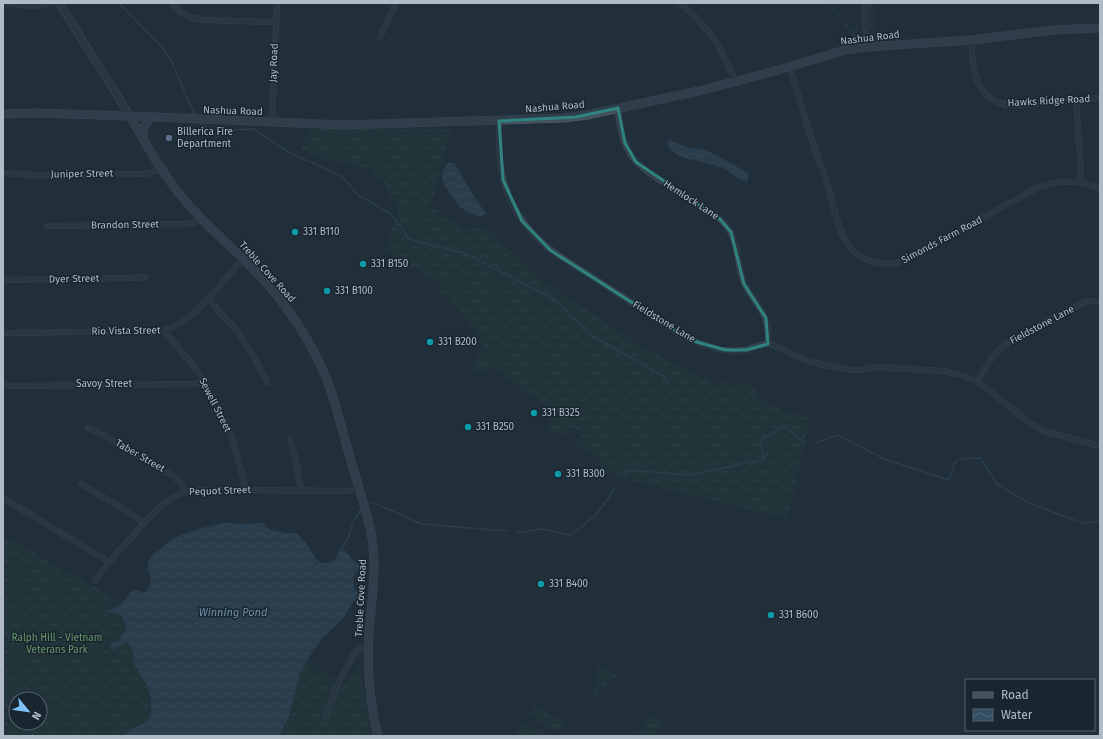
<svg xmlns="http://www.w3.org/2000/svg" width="1103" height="739" viewBox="0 0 1103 739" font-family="'Fira Sans',sans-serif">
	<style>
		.forest { fill: url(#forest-crowns); fill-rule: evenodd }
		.park { fill: url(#park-tufts) }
		.water { fill: url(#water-waves) }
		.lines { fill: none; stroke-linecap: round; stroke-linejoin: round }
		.stream { stroke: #344e62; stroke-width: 1.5 }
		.minor-casing { stroke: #525f68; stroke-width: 6 }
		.tertiary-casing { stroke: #525f68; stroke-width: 8 }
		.secondary-casing { stroke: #525f68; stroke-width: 9 }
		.minor { stroke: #34414a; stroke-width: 5.5 }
		.tertiary { stroke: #34414a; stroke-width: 7 }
		.secondary { stroke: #42515d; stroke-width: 8 }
		.marked { fill: none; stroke: #2f8480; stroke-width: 3; stroke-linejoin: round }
		.service-dot { fill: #5c6f8a; stroke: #1a262f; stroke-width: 1.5 }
		.culture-dot { fill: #0f9aa8; stroke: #1a262f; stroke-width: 1.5 }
		.labels { text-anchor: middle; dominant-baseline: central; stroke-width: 3; stroke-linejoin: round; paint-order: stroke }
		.street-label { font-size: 10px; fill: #afbcc6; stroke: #1a262f }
		.poi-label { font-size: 10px; fill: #afbcc6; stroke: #1a262f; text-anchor: start }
		.park-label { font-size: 10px; fill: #669869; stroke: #1a262f }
		.water-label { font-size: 11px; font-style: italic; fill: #6f92ab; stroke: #1a262f }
	</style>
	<defs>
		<pattern id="forest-crowns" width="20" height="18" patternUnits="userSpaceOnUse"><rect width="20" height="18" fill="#233b3a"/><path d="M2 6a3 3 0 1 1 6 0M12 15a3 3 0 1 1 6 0" fill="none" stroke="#405555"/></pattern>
		<pattern id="park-tufts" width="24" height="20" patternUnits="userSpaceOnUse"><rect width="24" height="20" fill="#233b3a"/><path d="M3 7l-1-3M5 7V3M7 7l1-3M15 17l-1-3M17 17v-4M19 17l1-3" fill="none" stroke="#405555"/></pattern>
		<pattern id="water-waves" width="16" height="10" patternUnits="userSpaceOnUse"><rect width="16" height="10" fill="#344e62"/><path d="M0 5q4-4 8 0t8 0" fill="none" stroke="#4f6677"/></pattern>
	</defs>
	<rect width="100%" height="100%" fill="#212f3a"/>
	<path class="forest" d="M310,129H451L431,205L465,229L487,228L544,281L638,344L714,383H749L763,402L810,418L788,519L627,480L600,469V460L576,444L582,432L571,427L563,437L545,429L555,410L525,392L494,369L480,373L471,370L483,345C473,322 456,309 438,293L442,284L385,250L398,211L384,184L372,172L360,167L323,159L301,149Z
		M3,535L118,600L102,612C106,613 111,612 115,613C120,614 122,617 124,621C129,635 120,638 111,645L114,649C118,646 123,643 128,643L132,648L134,655L133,662L146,684L151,708V715L146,722L124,735L123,736H3ZM16,699H40V723H16Z
		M307,660L333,678L332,683L342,687L358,664L361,666L364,698L372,736H279L289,716L294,699L298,678Z"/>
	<path class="park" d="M828,3H831L851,30L858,23L857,43Z
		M869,3H874V33H879L880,40L872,41L870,36Z
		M598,665L617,675L596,696L593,694L598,669H597Z
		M535,706L565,722L559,733L527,715L530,710L532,711Z
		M651,713L664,721L654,736H647L639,731Z
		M523,722L548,736H516Z"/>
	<path class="water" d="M669,140C674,141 678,144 683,146C691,149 699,148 706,150L747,172L749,174L747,181L745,182C736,177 729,171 720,167C706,161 671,160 667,143Z
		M450,162L455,164L477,201L485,212V214L483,216C462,217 455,199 444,185C441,176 442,167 450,162Z
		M225,523L242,524L263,523L269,529L287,533L297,534C300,537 303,539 306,543C313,551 316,568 331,562C337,560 338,555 339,549C348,551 347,553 352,559C354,562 358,564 360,566C359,570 356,571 354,575C353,579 354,584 354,588L358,592L356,599L351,605L344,617L323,638L307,660L300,673L289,716L279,736H123C129,727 143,727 149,718C154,710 150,690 145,682C142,676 136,670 134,663C133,661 134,660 134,657C134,652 132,647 128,643C123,643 118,646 113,650L111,648V645L119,640L125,632L126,626L122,616L117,613L102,612C108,610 116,608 121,604C126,599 129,593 135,590H140L143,593L146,592C151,584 153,576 147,569L149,560L153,555L173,538L202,528Z"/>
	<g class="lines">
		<path class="stream" d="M119,3L162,47L172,62L194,114
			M201,124L217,137L234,130L253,129L292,154L342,176L357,194L392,215L409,239L467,254L555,300L589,334L666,378
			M815,443L838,435L884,459L949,480L955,462L959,459L980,458L997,484L1029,503L1082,523L1100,521
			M625,477L629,470L691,475L764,459L760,441L784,426L805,443
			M370,503H375L421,524L507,531
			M517,533L541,529L571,535L596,515L616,487
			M340,551L348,538L354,520L361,510"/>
		<g class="minor-casing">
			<path id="minor" d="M7,3C20,5 36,8 49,3
				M172,3C182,15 188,18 204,20L276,22
				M680,3C693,14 705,26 714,39C723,52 729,67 735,81
				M865,3L866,47
				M380,37L396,3
				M972,40C971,70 977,106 1015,105L1100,98
				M790,67C798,94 806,122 815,149C820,163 825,176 829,190C835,208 837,231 850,247C865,264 885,267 906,260L1035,189C1057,179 1079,179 1100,189
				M1076,100L1081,172L1079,182
				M618,108C619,125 623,144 633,158C642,170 656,177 667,185C685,196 702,208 720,219C741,237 735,262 745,285C747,289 750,294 753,298C766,315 769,322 768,344
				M499,121C499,134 499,148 500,161C504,200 525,233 558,255L670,328L690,340L701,344L721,350L735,351L746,350L764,344H770L806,360L820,364L852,370H860L874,367L942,371L957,374L977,381L1030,423L1044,431L1100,446
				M272,123L277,3
				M3,173L35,175L143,174L150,173L161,168
				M47,226L188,224L193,223L202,219
				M3,280L132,278L145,277
				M208,299L239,333L256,361L267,382
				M164,331L197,370L215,400L232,439L244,480L245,490
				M3,333L159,331C187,328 209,298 226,278C232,272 237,265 243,259
				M977,381L993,356L1004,345L1057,316L1087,301H1100
				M3,386L195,384L204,380
				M88,428L96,431L175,477L182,485L185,492
				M290,439L296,462L301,490
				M81,484L115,504L144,523
				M3,498L109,562
				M95,581L109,562L144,523L162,505L171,498L181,494L190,490H200L350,491L359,488
				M326,717C331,693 344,672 356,651L360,648H368"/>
		</g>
		<g class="tertiary-casing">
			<path id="tertiary" d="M59,3L130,116"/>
		</g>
		<g class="secondary-casing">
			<path id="secondary" d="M3,114L36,113L130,116L343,125L564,118L587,115L699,91L775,71L845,50L866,47L972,40L1053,30L1100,28
				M130,116C147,146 164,177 187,203C219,240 260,269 288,310C303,331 317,355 327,380C336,403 341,427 348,450C355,476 364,502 370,528C378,563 372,597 369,632C367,667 369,702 378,736
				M143,137C143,127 145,123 153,117"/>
		</g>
		<use href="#minor" class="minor"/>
		<use href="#tertiary" class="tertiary"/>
		<use href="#secondary" class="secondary"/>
	</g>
	<path d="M0 0H1103V739H0ZM618,108L625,143L636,162L720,219L731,232L744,284L766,318L768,344L746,350H725L690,340L550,250L522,221L503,180L499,121L576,117Z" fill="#212f3a" fill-opacity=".55" fill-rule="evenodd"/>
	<path class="marked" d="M618,108L625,143L636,162L720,219L731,232L744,284L766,318L768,344L746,350H725L690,340L550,250L522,221L503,180L499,121L576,117Z"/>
	<circle class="service-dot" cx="169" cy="138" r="4"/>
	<g class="culture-dot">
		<circle cx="295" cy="232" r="4"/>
		<circle cx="363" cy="264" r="4"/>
		<circle cx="327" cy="291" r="4"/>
		<circle cx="430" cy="342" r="4"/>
		<circle cx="534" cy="413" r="4"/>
		<circle cx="468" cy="427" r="4"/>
		<circle cx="558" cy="474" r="4"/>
		<circle cx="541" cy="584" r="4"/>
		<circle cx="771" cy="615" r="4"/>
	</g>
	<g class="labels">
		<g class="street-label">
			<text transform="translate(870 38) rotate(-7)">Nashua Road</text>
			<text transform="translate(274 63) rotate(-88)">Jay Road</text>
			<text transform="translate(1049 101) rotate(-3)">Hawks Ridge Road</text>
			<text transform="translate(555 107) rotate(-5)">Nashua Road</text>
			<text transform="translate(233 111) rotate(2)">Nashua Road</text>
			<text transform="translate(82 174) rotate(-1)">Juniper Street</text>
			<text transform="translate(691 200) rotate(33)">Hemlock Lane</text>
			<text transform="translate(125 225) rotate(-1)">Brandon Street</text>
			<text transform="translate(942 240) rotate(-28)">Simonds Farm Road</text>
			<text transform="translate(267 272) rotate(48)">Treble Cove Road</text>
			<text transform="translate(74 279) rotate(-1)">Dyer Street</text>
			<text transform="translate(664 322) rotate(31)">Fieldstone Lane</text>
			<text transform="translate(1042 325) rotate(-28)">Fieldstone Lane</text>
			<text transform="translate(126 331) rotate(-1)">Rio Vista Street</text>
			<text x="104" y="384">Savoy Street</text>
			<text transform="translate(215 405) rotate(63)">Sewell Street</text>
			<text transform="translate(140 456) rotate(30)">Taber Street</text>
			<text transform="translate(220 491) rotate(-2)">Pequot Street</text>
			<text transform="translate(361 598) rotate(-87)">Treble Cove Road</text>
		</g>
		<g class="poi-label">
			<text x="177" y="132">Billerica Fire<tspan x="177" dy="12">Department</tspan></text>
			<text x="303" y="232">331 B110</text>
			<text x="371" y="264">331 B150</text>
			<text x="335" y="291">331 B100</text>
			<text x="438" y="342">331 B200</text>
			<text x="542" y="413">331 B325</text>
			<text x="476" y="427">331 B250</text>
			<text x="566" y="474">331 B300</text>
			<text x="549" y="584">331 B400</text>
			<text x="779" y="615">331 B600</text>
		</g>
		<g class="park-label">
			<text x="57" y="638">Ralph Hill - Vietnam<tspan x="57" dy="12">Veterans Park</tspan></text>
		</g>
		<g class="water-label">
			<text x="233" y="612">Winning Pond</text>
		</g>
	</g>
	<rect width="1103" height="739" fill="none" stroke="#afbcc6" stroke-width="8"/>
	<rect x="965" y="679" width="130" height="52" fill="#1a262f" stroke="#56626b"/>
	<rect x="973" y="692" width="20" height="6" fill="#42515d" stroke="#56626b"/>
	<text x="1001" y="699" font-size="12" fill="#afbcc6">Road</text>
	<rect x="973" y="709" width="20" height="12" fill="url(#water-waves)" stroke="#56626b"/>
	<text x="1001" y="719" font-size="12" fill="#afbcc6">Water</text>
	<g transform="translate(28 711) rotate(119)"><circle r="19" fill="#1a262f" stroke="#56626b"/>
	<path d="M0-3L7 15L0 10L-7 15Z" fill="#80c3fa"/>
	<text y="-6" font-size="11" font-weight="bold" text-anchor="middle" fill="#afbcc6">N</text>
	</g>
</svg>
